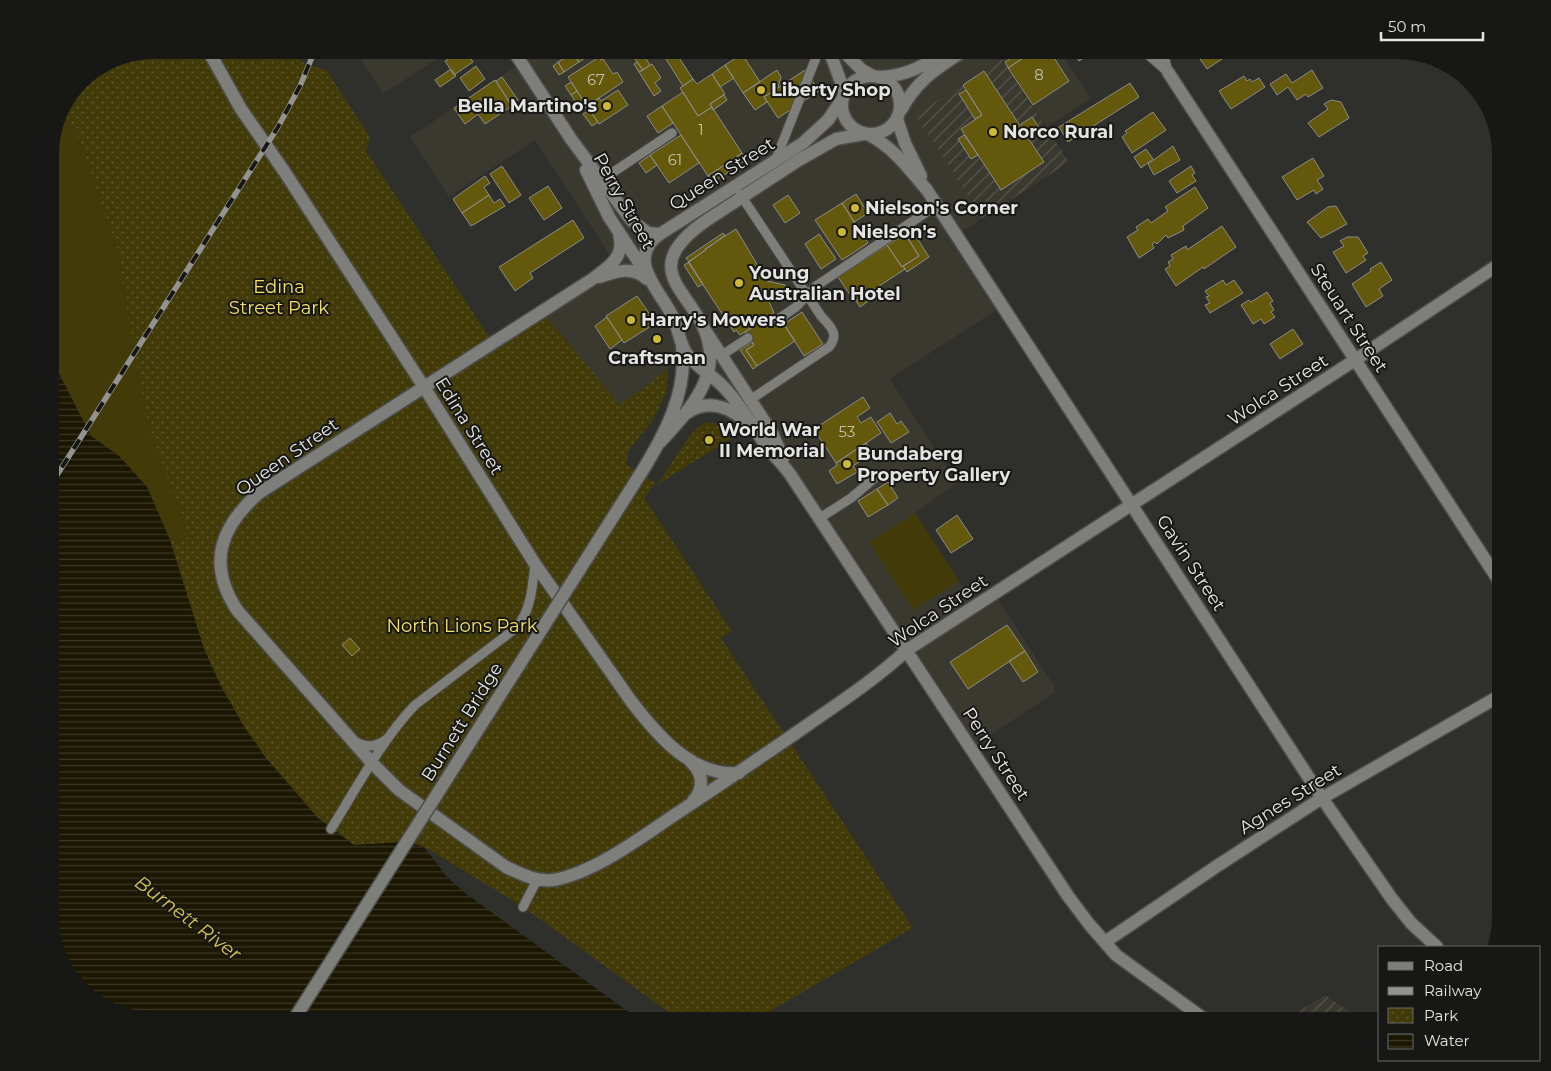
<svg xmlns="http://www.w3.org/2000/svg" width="1551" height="1071" viewBox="0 0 1551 1071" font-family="Montserrat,sans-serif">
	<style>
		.built { fill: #3a3930 }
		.industrial { fill: url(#industrial-furrows) }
		.green { fill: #423b09 }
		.park { fill: url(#park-dots) }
		.water { fill: url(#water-rules) }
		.building { fill: #63580c; stroke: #8d8c89 }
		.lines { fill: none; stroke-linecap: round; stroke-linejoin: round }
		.lane-casing { stroke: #4c4c4a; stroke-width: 11 }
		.street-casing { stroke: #4c4c4a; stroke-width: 15 }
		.secondary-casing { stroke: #4c4c4a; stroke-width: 15 }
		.lane { stroke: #7e7e7a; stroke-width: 9 }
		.street { stroke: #7e7e7a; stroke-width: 12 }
		.secondary { stroke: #7e7e7a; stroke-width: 12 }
		.rail-casing { stroke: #939391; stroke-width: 5.5 }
		.rail { stroke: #171716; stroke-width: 4; stroke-dasharray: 11; stroke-linecap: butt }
		.secondary-bridge-casing { stroke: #4c4c4a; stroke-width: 15; stroke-linecap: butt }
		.secondary-bridge { stroke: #7e7e7a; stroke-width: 12 }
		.poi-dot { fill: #cdb938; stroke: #171716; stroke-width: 2 }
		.labels { text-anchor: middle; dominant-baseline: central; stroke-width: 4; stroke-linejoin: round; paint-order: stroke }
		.number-label { font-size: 15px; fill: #c4c1ac }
		.poi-label { font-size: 18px; font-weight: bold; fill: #e4e4e2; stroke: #171716; text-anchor: start }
		.street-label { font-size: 18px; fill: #e4e4e2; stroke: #171716 }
		.park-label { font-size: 18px; fill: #f4e067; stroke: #171716 }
		.water-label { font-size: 19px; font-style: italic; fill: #dac64a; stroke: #171716 }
	</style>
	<defs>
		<pattern id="industrial-furrows" width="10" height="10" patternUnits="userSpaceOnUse" patternTransform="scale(1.25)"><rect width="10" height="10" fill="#3a3930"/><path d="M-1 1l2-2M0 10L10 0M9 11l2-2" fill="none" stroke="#56564e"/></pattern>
		<pattern id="park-dots" width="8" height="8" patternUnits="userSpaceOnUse" patternTransform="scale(1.25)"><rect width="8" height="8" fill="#423b09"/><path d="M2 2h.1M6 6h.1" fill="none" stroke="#5d572d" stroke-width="1.8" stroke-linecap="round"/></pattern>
		<pattern id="water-rules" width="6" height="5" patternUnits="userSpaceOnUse" patternTransform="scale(1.25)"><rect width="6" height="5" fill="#1b1600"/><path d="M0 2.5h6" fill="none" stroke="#3c3825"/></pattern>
	</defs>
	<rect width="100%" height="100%" fill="#2f2f2c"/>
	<path class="built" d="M369,50H450L383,94L359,56Z
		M511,50H674L697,84L749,50H1059L1091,98L1047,127L1001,59L916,115L983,218L958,234L1004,305L890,379L957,483L915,513L976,607L995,595L1055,687L1054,693L972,747L791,473L690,357L668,369L620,406L541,310L613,260L535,140L449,197L410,137L520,64Z"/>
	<path class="industrial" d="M1001,59L1069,162L983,218L915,115Z
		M1325,995L1363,1021H1284Z"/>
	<path class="green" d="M62,107L82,146L118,250L126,305L172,491L189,537L170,540L147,487L119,456L91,436L50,356V148L58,114Z
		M915,513L959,581L913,610L869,542Z"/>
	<path class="park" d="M154,50H289L300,61L327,71L370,137L366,151L492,341L541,310L620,405L668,369L666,393L653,420L629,450L626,464L655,483L644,498L732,631L721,638L913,928L753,1021H681L523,907L423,846L402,842L354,845L318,818L266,758L245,728L222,688L204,649L170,540L189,537L149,427L126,305L118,250L82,146L62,107L81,80L115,58Z
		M705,422C719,423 722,428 730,439L657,485L688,438L694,431Z"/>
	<path class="water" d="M50,356L91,436L119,456L147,487L170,540L204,649L222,688L245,728L266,758L318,818L354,845L402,842L423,846L448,878L465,893L641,1021H154L96,1003L64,969L50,923Z"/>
	<path class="building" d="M433,50H443L446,53L438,58Z
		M462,50H466L473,62L454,75L445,61Z
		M571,50H598L579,62Z
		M674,50L693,79L683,86L664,56Z
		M1023,50H1035L1008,68L1005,62Z
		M1035,50H1049L1069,81L1033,105L1008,68Z
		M1072,50H1096L1079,61Z
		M1194,50H1220L1225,57L1207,69Z
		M573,53L579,62L564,72L558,62Z
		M643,54L650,65L643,70L635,59Z
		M742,54L760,82L743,93L725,65Z
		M599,57L601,60L603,59L613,74L617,72L623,82L587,106L568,77Z
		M558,62L564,72L559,75L553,66Z
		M637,62L643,70L639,72L634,64Z
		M652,64L661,78L655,83L661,91L654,96L639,72Z
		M725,65L734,78L720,87L712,74Z
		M476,66L485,79L469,91L460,78Z
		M451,69L456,76L440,87L435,80Z
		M777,70L781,77L778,88L764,97L767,102L755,110L743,93Z
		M805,70L819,91L778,118L764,97Z
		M1312,70L1323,88L1308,97L1306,94L1297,100L1288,87L1277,95L1270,84L1286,74L1292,83Z
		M984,71L1044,162L1001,190L961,129L982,115L963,85Z
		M712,74L725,94L710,104L712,107L698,116L680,88L693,79L697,84Z
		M1244,76L1247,81L1250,79L1252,82L1259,78L1265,87L1231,109L1219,91Z
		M502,77L518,100L511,105L496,81Z
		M495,80L512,106L485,124L478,114L465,124L454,108Z
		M571,82L577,91L571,95L565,86Z
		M1130,83L1139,97L1068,142L1059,127Z
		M618,90L628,105L599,124L589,109L591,108L589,105L599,98L601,101Z
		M966,90L982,115L975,119L959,94Z
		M577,91L587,106L581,110L571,95Z
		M683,92L698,116L712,107L742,153L708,176L662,106Z
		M724,95L727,100L713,110L710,104Z
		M1331,100L1341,102L1349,118L1319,137L1308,123L1328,109L1324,104Z
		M662,106L673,123L658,133L647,116Z
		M590,110L598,122L592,126L583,114Z
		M1153,112L1166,130L1132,153L1122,137L1127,133L1125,131Z
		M1032,117L1040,129L1028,136L1021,124Z
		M681,135L699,163L669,183L650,155Z
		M964,135L978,155L971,159L958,139Z
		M1173,146L1180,160L1154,175L1148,164Z
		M1146,149L1153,159L1141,168L1134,157Z
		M742,153L746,160L712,183L708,176Z
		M650,155L657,165L646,173L639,163Z
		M1313,158L1324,176L1317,180L1323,189L1316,194L1314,190L1297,200L1282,177Z
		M502,166L521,195L509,203L490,174Z
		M1191,166L1195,173L1192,175L1196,181L1177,193L1169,181Z
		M485,176L490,183L484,187L489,195L462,213L453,199Z
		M548,186L562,208L544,220L529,198Z
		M1195,187L1208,208L1183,226L1184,230L1168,238L1166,235L1157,244L1155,242L1152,244L1154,248L1139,258L1127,237L1138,230L1136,227L1148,219L1151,223L1168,211L1165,207Z
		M856,194L868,213L854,222L842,203Z
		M489,195L494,203L500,199L505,206L471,226L462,213Z
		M788,195L800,213L785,223L773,205Z
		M842,203L868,243L842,260L815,220Z
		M1336,206L1347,224L1321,238L1307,222L1328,207Z
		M573,220L584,238L530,273L533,278L515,291L499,267Z
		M1222,226L1236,247L1204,269L1203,267L1176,286L1165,269L1170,266L1168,262L1173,259L1171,255L1186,246L1187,250Z
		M736,229L767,281L785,285L791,294L782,300L767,297L774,313L740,335L736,330L734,332L688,262L706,250L705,249Z
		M723,233L725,235L689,262L686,258Z
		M819,234L836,259L821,269L805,244Z
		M905,234L919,256L902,267L887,245Z
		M915,235L929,257L907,272L903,266L919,256L909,240Z
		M1347,237H1358L1368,253L1363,256L1366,260L1346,273L1333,252L1344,246L1340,241Z
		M887,245L902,267L903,266L905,269L855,302L838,277Z
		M689,262L703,284L698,287L684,265Z
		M1381,262L1392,280L1379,289L1383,296L1366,307L1352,284L1371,271L1370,269Z
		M1223,280L1226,285L1234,280L1243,293L1210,313L1205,305L1210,303L1206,297L1209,296L1205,291Z
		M1267,292L1273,301L1270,303L1274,310L1271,312L1275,317L1264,324L1261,319L1253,324L1241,305L1249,300L1251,302Z
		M867,294L870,300L860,307L856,301Z
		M637,296L656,323L624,343L606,316Z
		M802,312L823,344L804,356L784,324Z
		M772,314L781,328L784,325L795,341L757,366L746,350L754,345L745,332Z
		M607,317L622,340L610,349L595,326Z
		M1293,329L1303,344L1280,359L1270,344Z
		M752,342L754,345L746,350L757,366L753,369L740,350Z
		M863,397L870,408L857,417L861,423L871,417L881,433L836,463L814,429Z
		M890,413L897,424L901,421L909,432L891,443L877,422Z
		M866,443L873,453L853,466L857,472L837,484L829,471L837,465L836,463Z
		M888,482L898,498L888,505L877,489Z
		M877,489L888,505L868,517L858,501Z
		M957,515L973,539L951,553L936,530Z
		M1007,625L1025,651L968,689L950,662Z
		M350,638L360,649L352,656L342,645Z
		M1025,651L1038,672L1023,682L1009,661Z"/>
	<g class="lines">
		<g class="lane-casing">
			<path id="lane" d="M1143,50L1168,72
				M1162,50L1168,71
				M776,159L819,50
				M597,183L672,133
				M740,194L821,316C830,326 840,334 829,347L750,400
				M777,320L796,307L816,286L937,205
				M722,355L748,338
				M820,518L851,498L877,476
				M356,742C368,748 376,747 387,739
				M331,829C356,789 383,738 415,705L516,628C532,609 532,587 535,564
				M523,907L537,880"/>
		</g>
		<g class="street-casing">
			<path id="street" d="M208,50L241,109L284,171L424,387L535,564L631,701C657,735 692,777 739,773
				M513,50L571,139L631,220L648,233L660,234
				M829,50L845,93
				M842,50L862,70L873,76
				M1168,72L1501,584
				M897,119L905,143L921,176
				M869,135C893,147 910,170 927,190L1322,798L1392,899L1411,923L1437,947
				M586,170L609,217L649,278
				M619,234C626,258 607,268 591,280L259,493C220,527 207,564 237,610L372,763L399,790L506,867C521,874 536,882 553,880C596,873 645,834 682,810C727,780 772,750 816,719C848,697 879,676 907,650L1355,360L1501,263
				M600,277C616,271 633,266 647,279
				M705,330L772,433L783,458
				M707,373C732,390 744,414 761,438C769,451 781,462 790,474L1068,896L1089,924L1116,955L1207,1021
				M685,414C706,399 727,405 745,421
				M691,762C704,774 704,789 693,801
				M1105,942L1217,866L1322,798L1501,695"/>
		</g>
		<g class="secondary-casing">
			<path id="secondary" d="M842 105a29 29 0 1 1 58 0a29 29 0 1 1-58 0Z
				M879,77C908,76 925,65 948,50
				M901,110C918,79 936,69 965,50
				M707,373C697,365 686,357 682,344C678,334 677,325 672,315C659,290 625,258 660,234L803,143L828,120L843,98
				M660,442C682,419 712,387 710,353C707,294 626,276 707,220L799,160L836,139L864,134
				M641,473C664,436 688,392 682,347"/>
		</g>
		<use href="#lane" class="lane"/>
		<use href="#street" class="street"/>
		<use href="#secondary" class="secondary"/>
		<g class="rail-casing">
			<path id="rail" d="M50,486L278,127L300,86L315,50"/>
		</g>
		<use href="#rail" class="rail"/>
		<g class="secondary-bridge-casing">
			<path id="secondary-bridge" d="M293,1021L641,473"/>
		</g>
		<use href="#secondary-bridge" class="secondary-bridge"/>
	</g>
	<g class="poi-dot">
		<circle cx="761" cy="90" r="5"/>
		<circle cx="607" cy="106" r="5"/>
		<circle cx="993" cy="132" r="5"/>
		<circle cx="855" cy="208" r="5"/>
		<circle cx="842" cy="232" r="5"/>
		<circle cx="739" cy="283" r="5"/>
		<circle cx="631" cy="320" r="5"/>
		<circle cx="657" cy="339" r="5"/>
		<circle cx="709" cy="440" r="5"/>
		<circle cx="847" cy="464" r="5"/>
	</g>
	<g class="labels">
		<g class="number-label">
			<text x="1039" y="74">8</text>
			<text x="596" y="79">67</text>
			<text x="701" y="129">1</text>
			<text x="675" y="159">61</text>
			<text x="847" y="431">53</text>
		</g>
		<g class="poi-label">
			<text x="771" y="90">Liberty Shop</text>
			<text x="597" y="106" text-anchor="end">Bella Martino's</text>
			<text x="1003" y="132">Norco Rural</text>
			<text x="865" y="208">Nielson's Corner</text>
			<text x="852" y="232">Nielson's</text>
			<text x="749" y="273">Young<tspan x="749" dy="21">Australian Hotel</tspan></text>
			<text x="641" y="320">Harry's Mowers</text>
			<text x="657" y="358" text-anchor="middle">Craftsman</text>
			<text x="719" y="430">World War<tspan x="719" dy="21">II Memorial</tspan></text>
			<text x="857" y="454">Bundaberg<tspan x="857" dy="21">Property Gallery</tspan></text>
		</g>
		<g class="street-label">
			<text transform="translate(722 174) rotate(-32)">Queen Street</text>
			<text transform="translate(624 201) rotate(61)">Perry Street</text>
			<text transform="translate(1349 318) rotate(57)">Steuart Street</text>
			<text transform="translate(1278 390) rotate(-33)">Wolca Street</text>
			<text transform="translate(469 426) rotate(58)">Edina Street</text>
			<text transform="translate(287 457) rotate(-35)">Queen Street</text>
			<text transform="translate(1191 563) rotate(57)">Gavin Street</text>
			<text transform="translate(938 611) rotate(-34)">Wolca Street</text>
			<text transform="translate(462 722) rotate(-58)">Burnett Bridge</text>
			<text transform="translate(996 754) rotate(57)">Perry Street</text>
			<text transform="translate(1290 799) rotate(-32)">Agnes Street</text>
		</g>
		<g class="park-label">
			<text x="279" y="287">Edina<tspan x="279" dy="21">Street Park</tspan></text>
			<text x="462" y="626">North Lions Park</text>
		</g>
		<g class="water-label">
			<text transform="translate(188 918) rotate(37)">Burnett River</text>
		</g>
	</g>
	<path d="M0 0H1551V1071H0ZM154 59H1397A95 95 0 0 1 1492 154V917A95 95 0 0 1 1397 1012H154A95 95 0 0 1 59 917V154A95 95 0 0 1 154 59Z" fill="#171716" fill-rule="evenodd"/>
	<rect x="1378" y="946" width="162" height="115" fill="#171716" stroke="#696968"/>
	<rect x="1388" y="962" width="25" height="8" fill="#7e7e7a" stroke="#696968"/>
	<text x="1424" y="971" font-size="15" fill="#e4e4e2">Road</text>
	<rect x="1388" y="987" width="25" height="8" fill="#939391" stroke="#696968"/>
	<text x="1424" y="996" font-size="15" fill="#e4e4e2">Railway</text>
	<rect x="1388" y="1008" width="25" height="15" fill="url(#park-dots)" stroke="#696968"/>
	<text x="1424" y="1021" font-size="15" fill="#e4e4e2">Park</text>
	<rect x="1388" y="1034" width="25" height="15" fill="url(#water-rules)" stroke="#696968"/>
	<text x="1424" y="1046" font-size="15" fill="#e4e4e2">Water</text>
	<path d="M1381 32v8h102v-8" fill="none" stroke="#e4e4e2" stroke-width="2.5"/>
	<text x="1388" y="32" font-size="15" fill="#e4e4e2" stroke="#171716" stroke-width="4" paint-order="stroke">50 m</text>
</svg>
